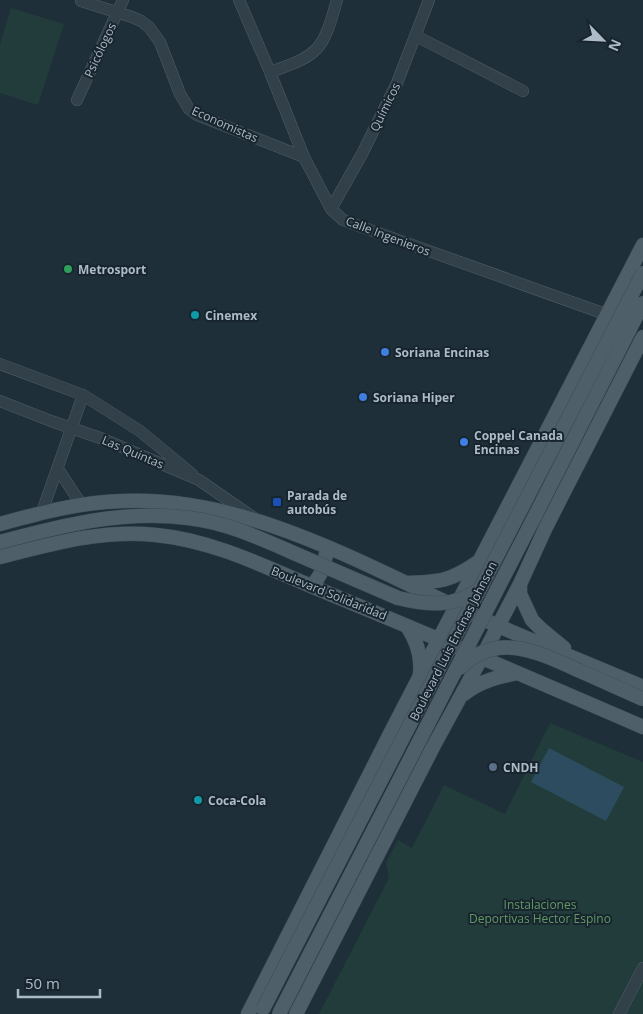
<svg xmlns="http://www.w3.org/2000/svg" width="643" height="1014" viewBox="0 0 643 1014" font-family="'Open Sans',sans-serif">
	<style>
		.green { fill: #213c3a }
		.water { fill: #2e4c60 }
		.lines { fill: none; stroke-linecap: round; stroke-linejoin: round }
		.minor-casing { stroke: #4f5e68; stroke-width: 12 }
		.major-casing { stroke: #3e4c56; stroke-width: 15 }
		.minor { stroke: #32404a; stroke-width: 11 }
		.major { stroke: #4f5f6a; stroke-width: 14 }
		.major-bridge-casing { stroke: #3e4c56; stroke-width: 15; stroke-linecap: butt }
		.major-bridge { stroke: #4f5f6a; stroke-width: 14 }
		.leisure-dot { fill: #2e9e5b; stroke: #18252e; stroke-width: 2 }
		.culture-dot { fill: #0f9aa8; stroke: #18252e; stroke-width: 2 }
		.shop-dot { fill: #3f7fe0; stroke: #18252e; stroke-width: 2 }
		.transit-dot { fill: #1a4fb4; stroke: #18252e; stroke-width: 2 }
		.service-dot { fill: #5c6f8a; stroke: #18252e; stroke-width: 2 }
		.labels { text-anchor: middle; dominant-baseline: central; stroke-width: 4; stroke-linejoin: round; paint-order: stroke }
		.street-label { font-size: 12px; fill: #acbbc7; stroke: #18252e }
		.poi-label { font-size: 12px; font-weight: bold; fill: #acbbc7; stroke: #18252e; text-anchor: start }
		.park-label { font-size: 12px; fill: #619965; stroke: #18252e }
	</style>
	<rect width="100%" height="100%" fill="#1e2f39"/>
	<path class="green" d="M11,8L64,24L38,105L0,93V44Z
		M550,723L643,762V1014H319L389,878L386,863L398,840L412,848L444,785L505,814Z"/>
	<path class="water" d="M549,748L624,787L606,821L531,782Z"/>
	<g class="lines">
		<g class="minor-casing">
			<path id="minor" d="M239,0L270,72L304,157L331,209L343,220L359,226L608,315
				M81,1L132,17L141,21L149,27L160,42L180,94L189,109L197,115L220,124L304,157
				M416,36L523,91
				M270,72C320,55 323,50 337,0
				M77,100L123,0
				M331,209L362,154L397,83L429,0
				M0,364L83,395L140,431L192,474
				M0,401L51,421L103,439L199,480L254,518
				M58,469L81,504
				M42,512L83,395
				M619,1014L643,968"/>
		</g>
		<g class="major-casing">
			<path id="major" d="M0,524C40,513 80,502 123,501C249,496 365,566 476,616C531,641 587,663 643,687
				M0,557C51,544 103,529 156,535C218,541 273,571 330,594C435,637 539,682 643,727
				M407,583C440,582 451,581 478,562
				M311,586C323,575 325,563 327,547
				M407,626C417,641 422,656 420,674
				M564,648L541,629L532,620L520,594V584L546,527L643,337
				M464,694C480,681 498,677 517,673
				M248,1014L392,730L643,245
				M296,1014L433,747L482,657L520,584"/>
		</g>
		<use href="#minor" class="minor"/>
		<use href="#major" class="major"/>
		<g class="major-bridge-casing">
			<path id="major-bridge" d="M0,542C64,525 121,510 188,518C226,522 262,539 296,554C330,569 364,583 398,598C427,605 454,608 480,589
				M460,668C497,630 540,653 580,671C601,680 622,690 643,699
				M263,1009L643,273
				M279,1014L539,508L643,303"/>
		</g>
		<use href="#major-bridge" class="major-bridge"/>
	</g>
	<circle class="leisure-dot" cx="68" cy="269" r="5"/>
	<g class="culture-dot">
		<circle cx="195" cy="315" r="5"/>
		<circle cx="198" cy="800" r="5"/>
	</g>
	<g class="shop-dot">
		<circle cx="385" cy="352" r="5"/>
		<circle cx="363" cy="397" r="5"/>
		<circle cx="464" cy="442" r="5"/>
	</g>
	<rect class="transit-dot" x="272" y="497" width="10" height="10" rx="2.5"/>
	<circle class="service-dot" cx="493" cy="767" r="5"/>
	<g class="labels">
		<g class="street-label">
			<text transform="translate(100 50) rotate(-65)">Psicólogos</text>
			<text transform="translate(385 107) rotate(-64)">Químicos</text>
			<text transform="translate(225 124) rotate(24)">Economistas</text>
			<text transform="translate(388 236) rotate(21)">Calle Ingenieros</text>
			<text transform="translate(133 452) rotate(23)">Las Quintas</text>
			<text transform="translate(329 593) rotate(22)">Boulevard Solidaridad</text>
			<text transform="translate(453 641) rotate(-63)">Boulevard Luis Encinas Johnson</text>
		</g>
		<g class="poi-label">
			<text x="78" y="269">Metrosport</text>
			<text x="205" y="315">Cinemex</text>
			<text x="395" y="352">Soriana Encinas</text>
			<text x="373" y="397">Soriana Hiper</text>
			<text x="474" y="435">Coppel Canada<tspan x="474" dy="14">Encinas</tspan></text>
			<text x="287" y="495">Parada de<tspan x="287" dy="14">autobús</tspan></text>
			<text x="503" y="767">CNDH</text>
			<text x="208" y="800">Coca-Cola</text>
		</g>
		<g class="park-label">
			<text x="540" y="904">Instalaciones<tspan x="540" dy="14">Deportivas Hector Espino</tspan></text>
		</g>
	</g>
	<g transform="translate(603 40) rotate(114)" stroke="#18252e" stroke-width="4" paint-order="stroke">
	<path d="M0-4L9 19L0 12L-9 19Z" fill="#acbbc7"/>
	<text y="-8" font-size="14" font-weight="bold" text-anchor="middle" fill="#acbbc7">N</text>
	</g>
	<path d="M18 989v8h82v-8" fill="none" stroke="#acbbc7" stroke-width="2.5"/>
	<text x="25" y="989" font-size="15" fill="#acbbc7" stroke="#18252e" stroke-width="4" paint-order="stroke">50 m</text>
</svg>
